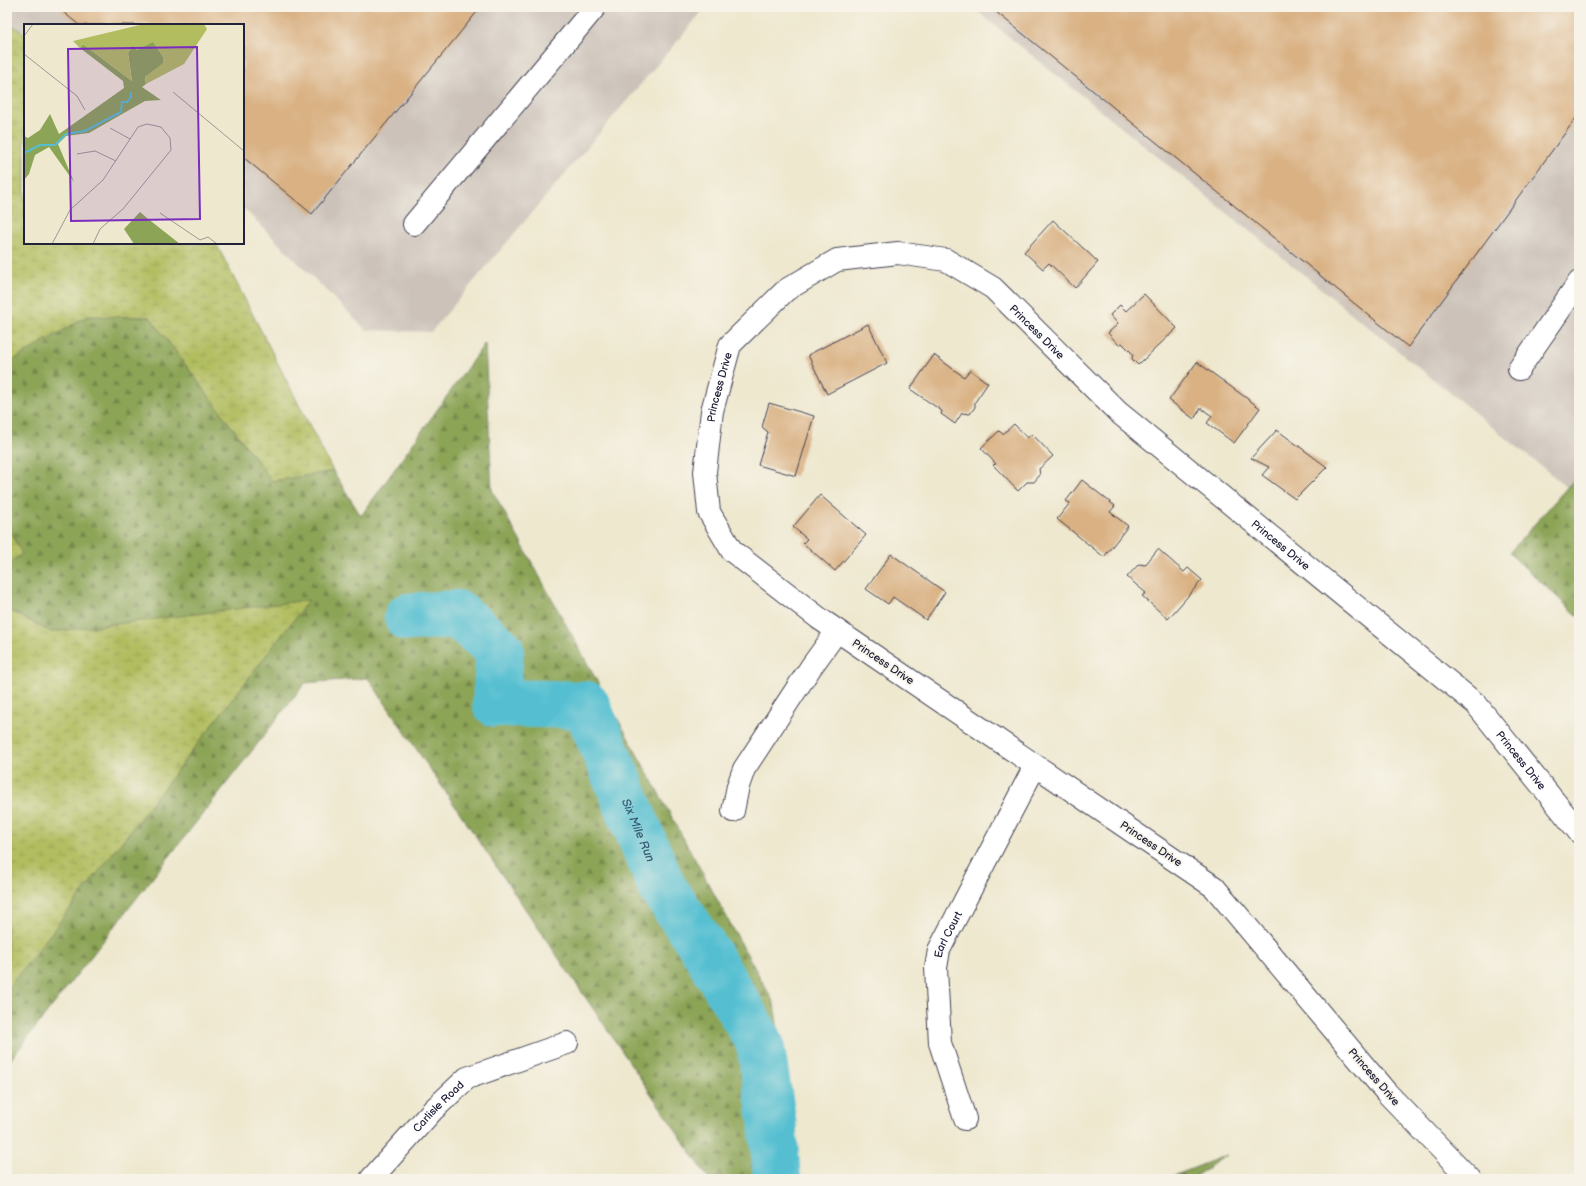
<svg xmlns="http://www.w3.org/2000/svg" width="1586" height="1186" viewBox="0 0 1586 1186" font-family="'Balsamiq Sans',sans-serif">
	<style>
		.industrial { fill: #ccc2b9 }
		.forest { fill: url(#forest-firs); stroke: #576348 }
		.wetland { fill: url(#wetland-marsh); stroke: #6a704d }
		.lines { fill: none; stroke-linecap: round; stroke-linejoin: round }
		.river { stroke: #55bfd1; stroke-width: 48 }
		.building { fill: #d9b183 }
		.minor-casing { stroke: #414051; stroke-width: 24 }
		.minor { stroke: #fff; stroke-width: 22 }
		.labels { text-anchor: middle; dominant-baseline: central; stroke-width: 3.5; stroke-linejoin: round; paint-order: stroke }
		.street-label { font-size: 11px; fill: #22223b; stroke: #f7f3e8 }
		.water-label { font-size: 12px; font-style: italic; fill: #345970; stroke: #f7f3e8 }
		.inset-river { fill: none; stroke: #55bfd1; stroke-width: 2 }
		.inset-road { fill: none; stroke: #9c9994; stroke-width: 1 }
		.view { fill: #7b2cbf; fill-opacity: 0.15; stroke: #7b2cbf; stroke-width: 2 }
		.inset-edge { fill: none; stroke: #22223b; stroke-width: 2 }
	</style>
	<defs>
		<pattern id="forest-firs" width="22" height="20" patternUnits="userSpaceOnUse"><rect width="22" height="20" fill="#8ca456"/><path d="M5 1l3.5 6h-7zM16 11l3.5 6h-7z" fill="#728548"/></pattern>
		<pattern id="wetland-marsh" width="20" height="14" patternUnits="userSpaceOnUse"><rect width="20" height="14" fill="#b1bd5f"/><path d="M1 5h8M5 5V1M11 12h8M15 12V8" fill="none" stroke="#98a253"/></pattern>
	</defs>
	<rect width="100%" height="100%" fill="#f7f3e8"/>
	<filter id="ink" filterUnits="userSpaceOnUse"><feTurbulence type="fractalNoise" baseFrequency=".025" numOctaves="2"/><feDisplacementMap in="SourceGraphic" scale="8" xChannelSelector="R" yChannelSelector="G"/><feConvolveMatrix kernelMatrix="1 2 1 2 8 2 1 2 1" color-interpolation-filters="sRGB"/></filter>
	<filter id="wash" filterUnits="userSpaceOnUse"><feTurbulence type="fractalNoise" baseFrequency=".012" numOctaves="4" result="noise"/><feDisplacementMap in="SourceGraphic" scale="16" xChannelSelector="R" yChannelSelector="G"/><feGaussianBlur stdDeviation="0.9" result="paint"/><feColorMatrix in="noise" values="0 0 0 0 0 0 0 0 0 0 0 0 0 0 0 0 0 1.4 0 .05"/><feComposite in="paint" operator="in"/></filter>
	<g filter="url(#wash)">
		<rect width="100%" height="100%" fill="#eee8cf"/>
		<path class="industrial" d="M7,7H706L431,332L366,330L243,208V25H25V34L7,22Z
			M972,7H1579V474L1568,488Z"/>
		<path class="forest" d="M87,316L150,317L272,481L333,471L361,516L485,343L492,490L774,1003L799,1179H709L368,678L305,683L7,1064V990L308,601L51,632L7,609V565L22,554L7,524V364Z
			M1579,474V617L1509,553Z
			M1227,1155L1191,1179H1166Z"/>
		<path class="wetland" d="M7,22L25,34V243H216L333,471L272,481L150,317L87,316L7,364Z
			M7,524L22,554L7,565Z
			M309,600L7,990V609L51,632Z"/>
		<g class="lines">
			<path class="river" id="s1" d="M408,617L457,614L500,650L496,703L586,705L662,887L703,947L760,1043L772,1119L777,1179"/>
		</g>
		<g id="blocks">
			<path class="building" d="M57,7H481L312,214L243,157V25H79Z
				M990,7H1579V114L1408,347Z
				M1053,220L1098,262L1075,288L1049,263L1043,269L1024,252Z
				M1144,294L1177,328L1138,365L1132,359L1133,354L1122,343L1119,345L1108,333L1118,324L1110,315L1120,305L1126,311Z
				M868,324L887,363L827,394L808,355Z
				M934,355L964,377L970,370L988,383L975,402V407L970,414L962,413L955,424L941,414L942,411L910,389Z
				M1197,362L1260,408L1234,443L1207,423L1212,416L1201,408L1194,419L1169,400Z
				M769,403L814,416L796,476L758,465L768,432L762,427Z
				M1014,424L1027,438L1032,434L1053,456L1039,469L1040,475L1034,482H1027L1018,491L993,465L996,464L981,448L999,431L1003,434Z
				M1277,430L1327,467L1295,499L1262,475L1269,467L1251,458Z
				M1082,480L1115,506L1110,512L1128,526L1104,557L1057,519L1070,503L1066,501Z
				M820,495L866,535L835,571L803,543L807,539L793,527Z
				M1158,549L1184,572L1188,568L1202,580L1168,619L1142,596L1146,593L1127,577L1139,564L1145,565Z
				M891,554L945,592L926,620L893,597L888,604L866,589Z"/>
		</g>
	</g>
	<g filter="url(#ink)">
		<use href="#blocks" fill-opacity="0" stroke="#414051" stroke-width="1"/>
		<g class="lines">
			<g class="minor-casing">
				<g id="minor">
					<path d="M414,224L595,7"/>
					<path d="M1519,369L1579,282"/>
					<path d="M733,811L738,786L744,769L811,667L837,631"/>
					<path id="s2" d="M965,1119L940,1043L936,968L939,950L1035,766"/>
					<path id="s3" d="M371,1179L433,1110L467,1078L567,1043"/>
					<path id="s4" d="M1470,1179L1386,1092L1214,887L820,619L732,551L709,512L705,472L712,411L730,345L786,290L837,260L898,253L946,260L993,288L1118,412L1476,704L1579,832"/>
				</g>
			</g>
			<use href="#minor" class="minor"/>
		</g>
	</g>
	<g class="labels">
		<g class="street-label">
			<text stroke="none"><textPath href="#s4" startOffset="1556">Princess Drive</textPath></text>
			<text stroke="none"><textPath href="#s4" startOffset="1148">Princess Drive</textPath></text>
			<text stroke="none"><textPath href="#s4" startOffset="1880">Princess Drive</textPath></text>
			<text transform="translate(883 662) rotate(34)">Princess Drive</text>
			<text stroke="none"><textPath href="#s4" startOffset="2204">Princess Drive</textPath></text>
			<text transform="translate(1151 844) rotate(34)">Princess Drive</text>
			<text stroke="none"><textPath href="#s2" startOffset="191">Earl Court</textPath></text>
			<text transform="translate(1374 1077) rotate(49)">Princess Drive</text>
			<text stroke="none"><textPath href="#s3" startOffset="99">Carlisle Road</textPath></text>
		</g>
		<g class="water-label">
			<text stroke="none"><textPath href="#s1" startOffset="384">Six Mile Run</textPath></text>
		</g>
	</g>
	<g transform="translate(24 24)">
		<rect width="220" height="220" fill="#eee8cf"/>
		<path d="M129,17L139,33V40L121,53L122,60L118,63L137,76L121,77L65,109L42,112L34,120L50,158L25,123L11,131L5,150L0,156V112L4,114L16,106L26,90L35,110L100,64L99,57L56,24L59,20L108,57L104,29L109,21L113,26ZM116,188L123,194L156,220H110L100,205Z" fill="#8ca456"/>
		<path d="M120,0H180L183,5L160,40L122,60L121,53L139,39V33L129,18L113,26L109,21L104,29L108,57L59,20L56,24L49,17Z" fill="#b1bd5f"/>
		<path class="inset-river" d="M0,129L16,121H31L42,110L61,107L97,88L98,78H103L107,73V68"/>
		<path class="inset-road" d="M0,12L9,0M0,30L53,72L61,86M149,68L220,127M86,104L106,115M53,130L71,127L92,137M136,189L176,216L184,213L193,220M28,220L46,186L79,156L114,103L123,100L137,103L146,114L147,126L99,185L76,205L69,220"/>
		<path class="view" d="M173,23L176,195L47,197L44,25Z"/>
		<rect width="220" height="220" class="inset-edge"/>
	</g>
	<rect width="1586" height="1186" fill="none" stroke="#f7f3e8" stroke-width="24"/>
</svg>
